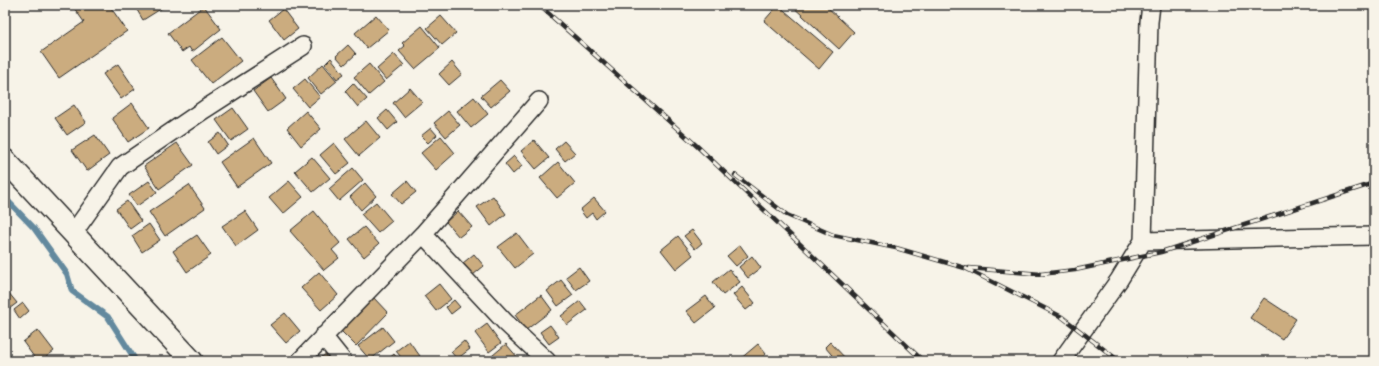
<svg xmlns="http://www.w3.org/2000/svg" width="1379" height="366" viewBox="0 0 1379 366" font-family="'Comic Neue',sans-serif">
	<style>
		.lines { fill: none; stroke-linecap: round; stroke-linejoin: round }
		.stream { stroke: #63899e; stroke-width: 6 }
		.building { fill: #cbac7f; stroke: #2b2b2b }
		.minor-casing { stroke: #2b2b2b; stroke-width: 20 }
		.tertiary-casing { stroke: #2b2b2b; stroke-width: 24 }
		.minor { stroke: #f7f3e8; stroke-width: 17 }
		.tertiary { stroke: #f7f3e8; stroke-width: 21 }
		.rail-casing { stroke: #2b2b2b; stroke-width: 4.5 }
		.rail { stroke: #f7f3e8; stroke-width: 3; stroke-dasharray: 9; stroke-linecap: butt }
	</style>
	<rect width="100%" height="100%" fill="#f7f3e8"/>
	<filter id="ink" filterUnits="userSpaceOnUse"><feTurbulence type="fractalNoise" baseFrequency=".025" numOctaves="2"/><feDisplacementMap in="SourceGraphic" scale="8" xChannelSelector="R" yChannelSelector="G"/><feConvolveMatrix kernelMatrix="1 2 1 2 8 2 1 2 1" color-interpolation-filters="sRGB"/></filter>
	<g filter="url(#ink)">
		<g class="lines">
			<path class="stream" d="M5,198L34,228L67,274L72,291L108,317L136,361"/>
		</g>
		<path class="building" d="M72,5H109L127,31L59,78L41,52L84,22Z
			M134,5H167L143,20Z
			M778,5L833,52L819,69L764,21Z
			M791,5H825L854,32L839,49Z
			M204,6L221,29L192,52L189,47L182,52L168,33Z
			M283,9L298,29L284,40L269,20Z
			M376,15L389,30L367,48L355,33Z
			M441,16L456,33L442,45L427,28Z
			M422,26L440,48L415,69L399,51L405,46L402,43Z
			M222,37L241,61L211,84L192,60Z
			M348,45L356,54L344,65L336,56Z
			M394,54L404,65L386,80L377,69Z
			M331,58L344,74L337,79L325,64Z
			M452,62L462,74L449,85L439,74Z
			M118,64L135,89L121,99L103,74Z
			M323,64L337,81L321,94L308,78Z
			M369,64L384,82L369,95L354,77Z
			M271,78L286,99L268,112L253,91Z
			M305,79L320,97L308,107L293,89Z
			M500,80L510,91L491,107L481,96Z
			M353,83L367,99L358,107L345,91Z
			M410,88L422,102L404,117L393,103Z
			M474,97L488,114L471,128L457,111Z
			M132,103L149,128L128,142L112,118Z
			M74,105L86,122L67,135L55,118Z
			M233,108L248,129L231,141L216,120Z
			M387,110L397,122L388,130L378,118Z
			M306,111L321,129L301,146L287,128Z
			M448,111L460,125L446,137L434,123Z
			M366,121L380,138L359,156L345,139Z
			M431,128L437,135L428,143L421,136Z
			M220,133L228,145L216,154L208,142Z
			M95,135L109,155L87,171L72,150Z
			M441,136L455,153L436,170L421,153Z
			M254,138L271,163L237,187L220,162Z
			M534,140L549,158L536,169L521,151Z
			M564,141L575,153L565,161L555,149Z
			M177,143L193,165L159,189L144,166Z
			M334,143L350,163L336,174L320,155Z
			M514,156L522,166L513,174L505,164Z
			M312,157L330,178L313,192L295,171Z
			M558,162L575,183L557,198L540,178Z
			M353,168L363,180L339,201L329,189Z
			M149,181L157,192L137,206L129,195Z
			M289,181L303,197L283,214L269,198Z
			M407,181L416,192L401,204L392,194Z
			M365,183L376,196L361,210L350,197Z
			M189,185L205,208L165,236L149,212Z
			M493,196L506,214L491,226L477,207Z
			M594,198L605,211L596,219L592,213L586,218L580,210Z
			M127,201L141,221L130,229L116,209Z
			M376,202L392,221L378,233L361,214Z
			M245,211L258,230L236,246L222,226Z
			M314,211L340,243L332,250L339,258L324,270L290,231Z
			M458,211L472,227L459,237L446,222Z
			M149,224L160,240L142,252L132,236Z
			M364,227L379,244L364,257L349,239Z
			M692,230L702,243L695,249L684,236Z
			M517,233L533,254L515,268L498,247Z
			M197,235L211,255L187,272L173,251Z
			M678,236L693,255L676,269L661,250Z
			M740,245L748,256L736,266L727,256Z
			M474,254L484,266L473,275L463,263Z
			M752,256L761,268L748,278L739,267Z
			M579,267L589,281L576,290L566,277Z
			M729,269L740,282L723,295L713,282Z
			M319,272L338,295L321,310L301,288Z
			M561,280L573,295L558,306L547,291Z
			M439,284L451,299L436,311L424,296Z
			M742,287L755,303L746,310L733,295Z
			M8,292L17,303L5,312V294Z
			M541,295L552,310L526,330L515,315Z
			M706,296L715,308L696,323L686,311Z
			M373,297L388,313L356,346L340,330Z
			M1264,298L1296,319L1282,339L1250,318Z
			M454,300L460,307L451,314L446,307Z
			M580,301L587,310L567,325L561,316Z
			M23,303L29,311L20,319L14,310Z
			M285,313L300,331L286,343L270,325Z
			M487,324L501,343L489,352L475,333Z
			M550,325L559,337L549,344L540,332Z
			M383,327L394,341L370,360L358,346Z
			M38,330L54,351L41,361H37L23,342Z
			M409,341L420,356L413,361H404L396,351Z
			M464,341L470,349L457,359L451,352Z
			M830,342L848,361H837L825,347Z
			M506,344L519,359L516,361H486Z
			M758,344L766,354L759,361H740L739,360Z
			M327,353L334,361H317Z
			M394,354L399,361H386Z"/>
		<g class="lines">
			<g class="minor-casing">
				<path id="minor" d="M74,232L120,167L205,109L303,46
					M423,234L505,322L547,361
					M1143,241L1374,236
					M323,336L343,361
					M300,361L423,234L539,101
					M1061,361L1119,280L1143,241L1149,22L1151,5"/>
			</g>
			<g class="tertiary-casing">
				<path id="tertiary" d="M5,160L192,361"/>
			</g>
			<use href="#minor" class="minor"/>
			<use href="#tertiary" class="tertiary"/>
			<g class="rail-casing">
				<path id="rail" d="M539,5L698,147L923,361
					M735,175L787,215L833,235L896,248L965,268L1062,317L1119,361
					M969,268L1041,274L1075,270L1161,252L1374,183"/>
			</g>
			<use href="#rail" class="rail"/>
		</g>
	</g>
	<rect width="1379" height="366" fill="none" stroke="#f7f3e8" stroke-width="20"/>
	<rect x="10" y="10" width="1359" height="346" fill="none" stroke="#2b2b2b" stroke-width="1.5" filter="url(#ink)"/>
</svg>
